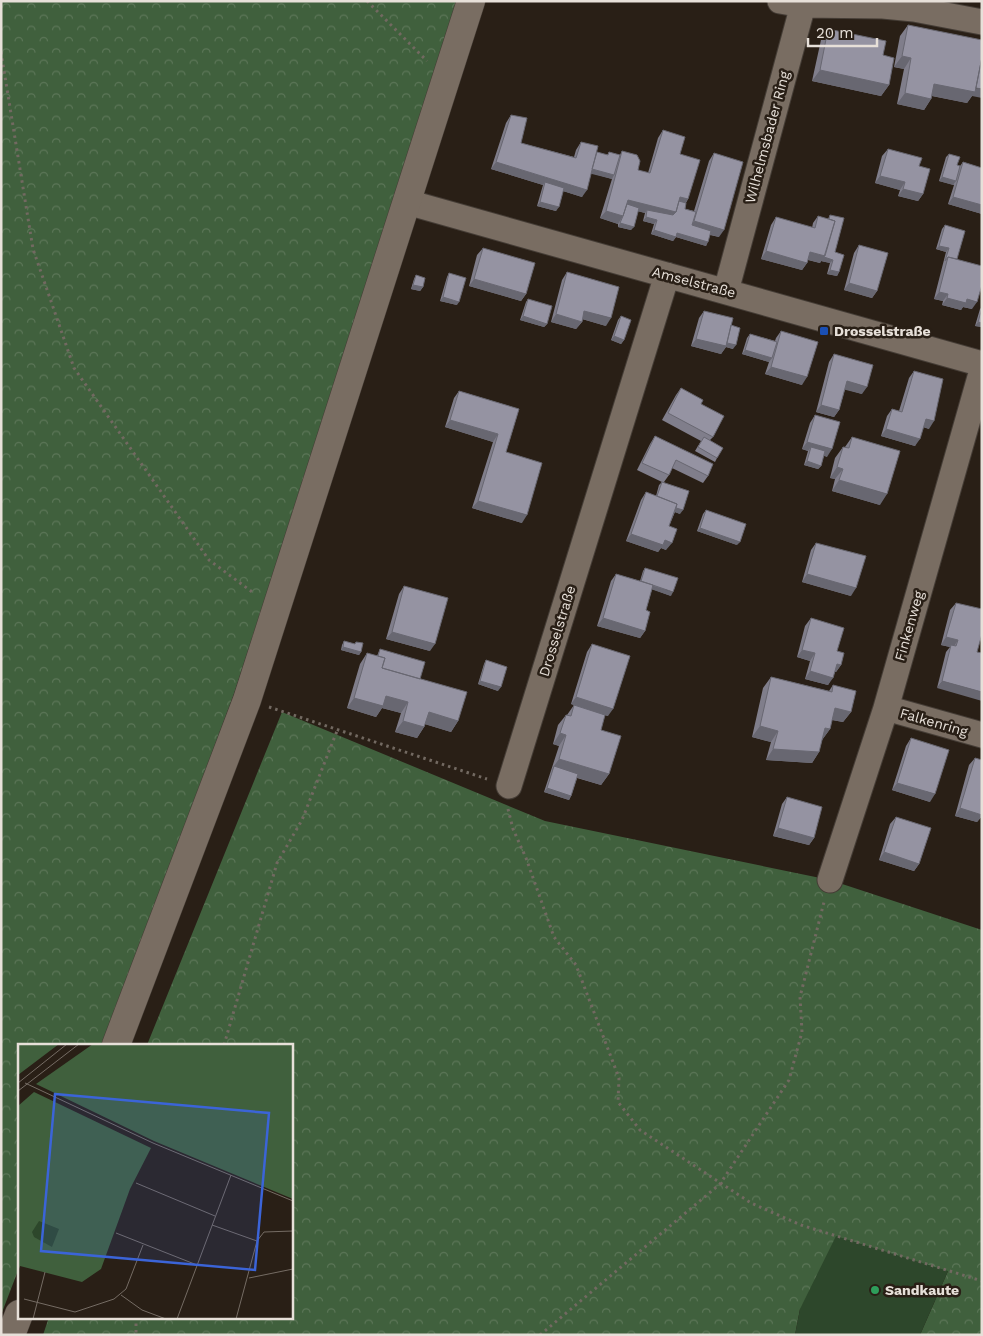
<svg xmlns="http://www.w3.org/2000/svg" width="983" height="1336" viewBox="0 0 983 1336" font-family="'Work Sans',sans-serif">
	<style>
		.forest { fill: url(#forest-crowns) }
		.pitch { fill: #2d472b }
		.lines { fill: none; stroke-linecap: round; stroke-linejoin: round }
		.street-casing { stroke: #453d36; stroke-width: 27 }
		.secondary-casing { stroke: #453d36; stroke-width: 29 }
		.path { stroke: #726961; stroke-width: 3; stroke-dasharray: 2.5 4; stroke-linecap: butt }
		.street { stroke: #796d62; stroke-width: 25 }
		.secondary { stroke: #796d62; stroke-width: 28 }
		.wall { fill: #807e8b }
		.shaded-wall { fill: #686771 }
		.building { fill: #9593a2; stroke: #686771 }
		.transit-dot { fill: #1a4fb4; stroke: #291f16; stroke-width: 2 }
		.leisure-dot { fill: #2e9e5b; stroke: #291f16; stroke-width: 2 }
		.labels { text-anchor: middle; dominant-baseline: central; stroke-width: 5; stroke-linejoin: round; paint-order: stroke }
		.street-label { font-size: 14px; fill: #e7e0d9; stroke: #291f16 }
		.poi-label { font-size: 14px; font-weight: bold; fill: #e7e0d9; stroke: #291f16; text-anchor: start }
		.inset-road { fill: none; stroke: #756c64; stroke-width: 1 }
		.view { fill: #3b64d8; fill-opacity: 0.15; stroke: #3b64d8; stroke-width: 2.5 }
		.inset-edge { fill: none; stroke: #e7e0d9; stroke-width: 2.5 }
	</style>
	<defs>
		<pattern id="forest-crowns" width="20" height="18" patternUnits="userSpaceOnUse" patternTransform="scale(1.25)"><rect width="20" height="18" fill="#40603d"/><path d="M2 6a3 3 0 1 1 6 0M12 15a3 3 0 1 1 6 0" fill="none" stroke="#5c7658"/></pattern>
	</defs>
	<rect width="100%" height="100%" fill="#291f16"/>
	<path class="forest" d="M1,1H460L234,694L103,1045H19V1268L1,1315Z
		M282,712L545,821L830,880L982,930V1335H920L948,1271L800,1309L795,1335H43L49,1317H291V1045H147Z"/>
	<path class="pitch" d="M836,1236L948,1271L920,1335H795L800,1309Z"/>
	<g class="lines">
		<g class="street-casing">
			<path id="street" d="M803,5L883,6L914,9L982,22
				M407,202L982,364
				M726,291L803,5L780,1
				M886,708L982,735
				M509,786L667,275
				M830,880L886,708L982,370"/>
		</g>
		<g class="secondary-casing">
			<path id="secondary" d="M116,1045L247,700L471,1
				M11,1335L19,1314"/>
		</g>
		<path class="path" d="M367,1L427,61
			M1,52L33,249L74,368L209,560L255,594
			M269,707L487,779
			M508,809L513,829L526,858L554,937L576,965L619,1078L618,1102L640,1130L751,1203L801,1225L982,1281
			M224,1045L277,863L302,820L337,731
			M136,1317V1335
			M540,1335L720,1184L789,1080L802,1032L800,997L824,902"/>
		<use href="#street" class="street"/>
		<use href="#secondary" class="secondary"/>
	</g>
	<path class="wall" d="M908,25L972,96L967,103L932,96L931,99L924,110L897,104L904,69L894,67L900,36Z
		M828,29L883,55L889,85L881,96L812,81L821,40Z
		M511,115L521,143L574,157L576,150L581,142L597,152L607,155L609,152L620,155L622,151L638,170L648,173L658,138L663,130L680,154L688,199L686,203L685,209L694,211L709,161L714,153L719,237L710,235L706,246L676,237L673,241L651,234L654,224L643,221L645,213L638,211L631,230L618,227V223V224L600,218L612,179L591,173L582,197L563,191L556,211L537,206L543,185L491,169L506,123Z
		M888,149L919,166L923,194L918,201L898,196L900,190L875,183L882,156Z
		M949,154L957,165L960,166L963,162L982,168V214L948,204L954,185L939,181L946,157Z
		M830,215L835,252L839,272L837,276L827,274L830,263L821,261L820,263L808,260L807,263L802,270L761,259L771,225L776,217L812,228L813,223L818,216L828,219Z
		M945,225L957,259L972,309L963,307L961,310L942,305L943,301L934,299L946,252L936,249L942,229Z
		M859,245L877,291L872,298L844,290L854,253Z
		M483,248L526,294L521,301L469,286L477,255Z
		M567,272L606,326L582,319V322L576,329L551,322L562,280Z
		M449,273L457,305L440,301L447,277Z
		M416,275L423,287L420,291L411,289L414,279Z
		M528,299L547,324L544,327L520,320L526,302Z
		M982,307V327L975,326L980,309Z
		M704,311L731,325L733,349L726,347L721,354L691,346L699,318Z
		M621,316L624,340L621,344L611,340L618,320Z
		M781,331L802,385L765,374L769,362L742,354L747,338L750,334L775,341L776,338Z
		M834,354L862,394L845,389L839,410L834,417L816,412L829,362Z
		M914,371L929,429L923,427L915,446L881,436L887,416L892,409L899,411L909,378Z
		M681,388L701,404L713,437L710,440L717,458L715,462L695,451L701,441L662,420L676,395Z
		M459,391L519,409L506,452L522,523L472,508L493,442L445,427L454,398Z
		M815,415L827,457L824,455L821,466L818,469L804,465L808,451L802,449L810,423Z
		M655,436L708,476L703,483L672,468L669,475L664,482L680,514L675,512L669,526L666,550L661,548L658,552L626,541L641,500L646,492L656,496L659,485L662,482L637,470L650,444Z
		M852,437L880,505L832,491L835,479L830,478L835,458L843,447H845Z
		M706,510L737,545L697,531L703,514Z
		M816,543L851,596L802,582L811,550Z
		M645,568L671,596L652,589L646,610L645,631L640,638L597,626L611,581L616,574L640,581L643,571Z
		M404,586L430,651L386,639L399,594Z
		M956,603L982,634L937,688L946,652L950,647L941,645L950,610Z
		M811,618L837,651L841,665L836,672H835L828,685L805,679L810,661L797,657L805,626Z
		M344,641L355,644L356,642L361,652L359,655L341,650L342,645Z
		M592,644L608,716L601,714V730L609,774L601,785L577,778L571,796L569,800L544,792L559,746L553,744L558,725L566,715H567L574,705L571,704L587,652Z
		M380,649L420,679L458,721L451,732L425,724L424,727L417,738L395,732L401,713L382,708L376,717L347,708L360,664L367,653L377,656Z
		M486,660L498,691L478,684L484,664Z
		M771,677L829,691L833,685L851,712L843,722L832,720L830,729L822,740L819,752L812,763L766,760L771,742L752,737L763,688Z
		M911,738L930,802L892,790L906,746Z
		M975,758L982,760V816L977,822L955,816L969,765Z
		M787,797L814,838L809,845L773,836L782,804Z
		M896,817L919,864L914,871L879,860L890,824Z"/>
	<path class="shaded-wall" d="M902,56L911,58L904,69L894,67Z
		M820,70L889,85L881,96L812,81Z
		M934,84L982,89V98L972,96L967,103L927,95Z
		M905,93L931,99L924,110L897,104Z
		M496,162L587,190L582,197L544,185L545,182L543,185L491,169Z
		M591,169L614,175L612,179L588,173Z
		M880,176L905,182L900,190L875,183Z
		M942,177L956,181L953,185L939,181Z
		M903,189L923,194L918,201L898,196Z
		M680,197L688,199L683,207L677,201Z
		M953,197L982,205V214L948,204Z
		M628,200L676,212L670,219L647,210L645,213L624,208Z
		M540,202L559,207L556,211L537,206Z
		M606,211L623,216L618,224L600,218Z
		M646,217L657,220L654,224L643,221Z
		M694,221L724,230L719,237L689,229Z
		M620,223L634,227L631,230L618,227Z
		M654,230L677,233L708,242L706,246L676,237L673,241L651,234Z
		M939,246L949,248L946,252L936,249Z
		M766,251L807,263L802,270L761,259Z
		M810,252L825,256L833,260L830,263L821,261L820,263L805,259Z
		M830,270L839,272L837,276L827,274Z
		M474,279L526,294L521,301L469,286Z
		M849,283L877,291L872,298L844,290Z
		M413,285L423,287L420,291L411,289Z
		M939,292L948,294L943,301L934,299Z
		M443,297L459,302L457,305L440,301Z
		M947,298L967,299L977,302L972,309L963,307L961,310L942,305Z
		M584,311L611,318L606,326L579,318Z
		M556,314L582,322L576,329L551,322Z
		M523,316L547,324L544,327L520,320Z
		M978,322L982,323V327L975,326Z
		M614,336L624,340L621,344L611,340Z
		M696,339L725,343L736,345L733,349L726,347L721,354L691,346Z
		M745,350L772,358L769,362L742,354Z
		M771,367L807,377L802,385L765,374Z
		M847,381L867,387L862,394L842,389Z
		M821,405L839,410L834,417L816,412Z
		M926,419L934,421L929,429L921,426Z
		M450,420L498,434L493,442L445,427Z
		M886,429L920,439L915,446L881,436Z
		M807,442L832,449L827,457L809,451L811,447L808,451L802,449Z
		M807,461L821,466L818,469L804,465Z
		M837,467L843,469L835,479L830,478Z
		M839,480L887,494L880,505L832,491Z
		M656,500L683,510L680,514L653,504Z
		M478,501L527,515L522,523L472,508Z
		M700,528L740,542L737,545L697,531Z
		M631,534L665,540L672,543L666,550L661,548L658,552L626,541Z
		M807,574L856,588L851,596L802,582Z
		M641,582L673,592L671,596L639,585Z
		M603,618L645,631L640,638L597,626Z
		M392,632L435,644L430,651L386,639Z
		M946,637L958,640L953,648L951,645L950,647L941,645Z
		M343,647L361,652L359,655L341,650Z
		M802,650L815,653L810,661L797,657Z
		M837,664L841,665L836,672L832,671Z
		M810,671L833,678L828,685L805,679Z
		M480,681L501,687L498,691L478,684Z
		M942,681L982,692V701L937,688Z
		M386,696L408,702L401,713L382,708L376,717L347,708L354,698Z
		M576,697L613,709L608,716L571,704Z
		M835,708L851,712L843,722L827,719Z
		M429,712L458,721L451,732L421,723Z
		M403,721L424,727L417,738L395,732Z
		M760,726L778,731L771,742L752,737Z
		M825,728L830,729L822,740Z
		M560,733L566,735L559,746L553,744Z
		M773,749L819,752L812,763L766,760Z
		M559,759L609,774L601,785L552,770L554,766Z
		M897,783L935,794L930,802L892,790Z
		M547,788L571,796L569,800L544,792Z
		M960,808L982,815V816L977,822L955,816Z
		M778,828L814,838L809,845L773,836Z
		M884,852L919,864L914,871L879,860Z"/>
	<path class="building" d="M908,25L982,40V57L975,92L934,84L931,99L905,93L911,58L902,56Z
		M828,29L886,41L883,55L894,58L889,85L820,70Z
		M982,57V89L976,88Z
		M511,115L527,118L521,143L576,158L581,142L598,146L587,190L496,162Z
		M663,130L685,137L680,154L700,160L688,199L680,197L676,212L628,200L623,216L606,211L622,151L637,155L640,161L638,170L650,173Z
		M888,149L922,158L919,166L930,169L923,194L903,189L905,182L880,176Z
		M597,152L608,155L609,152L620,155L614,175L592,169Z
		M714,153L743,162L724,230L694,221Z
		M949,154L960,157L957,165L960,166L956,181L942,177Z
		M963,162L982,168V205L953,197Z
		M545,182L564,188L559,207L540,202Z
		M679,201L686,203L685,209L696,212L692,225L711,231L708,242L677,233L676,237L654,230L657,220L646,217L647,210L673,215L676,212Z
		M627,204L639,208L634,227L620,223L623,216Z
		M830,215L844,218L835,252L844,255L839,272L830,270L833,260L824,257L835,221L829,219Z
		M818,216L835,221L825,256L810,252L807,263L766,251L776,217L815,228Z
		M945,225L965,231L957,259L948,257L945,261L949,248L939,246Z
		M859,245L888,253L877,291L849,283Z
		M483,248L535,263L526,294L474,279Z
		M948,257L982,266V285L977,302L967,299L966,303L947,298L948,294L939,292Z
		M567,272L619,287L611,318L584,311L582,322L556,314Z
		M449,273L466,278L459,302L443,297Z
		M416,275L425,278L423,287L413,285Z
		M528,299L552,306L547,324L523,316Z
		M982,308V323L978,322Z
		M704,311L733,318L726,346L696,339Z
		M621,316L631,320L624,340L614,336Z
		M731,325L740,328L736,345L727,343Z
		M781,331L818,342L807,377L771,367Z
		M750,334L777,342L772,358L745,350Z
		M834,354L873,365L867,387L847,381L839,410L821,405Z
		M914,371L943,379L934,421L926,419L920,439L886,429L892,409L902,412Z
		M681,388L703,400L701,404L724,416L713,437L668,413Z
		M459,391L519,409L506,452L542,463L527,515L478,501L498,434L450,420Z
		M815,415L840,422L832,449L807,442Z
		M655,436L713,464L708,476L676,460L669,475L642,463Z
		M704,437L723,448L717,458L698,447Z
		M852,437L900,451L887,494L839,480L843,469L837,467L843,447L849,448Z
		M811,447L825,451L821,466L807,461Z
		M662,482L689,491L683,510L676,508L677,504L657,496Z
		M646,492L677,504L669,526L677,529L672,543L665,540L663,545L631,534Z
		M706,510L746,524L740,542L700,528Z
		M816,543L866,556L856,588L807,574Z
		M645,568L678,578L673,592L641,581Z
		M616,574L653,585L646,610L650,612L645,631L603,618Z
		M404,586L448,598L435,644L392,632Z
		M956,603L982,609V634L977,652L982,653V692L942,681L951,645L956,646L958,640L946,637Z
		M811,618L844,628L837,651L844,653L841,665L837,664L833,678L810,671L815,653L802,650Z
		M344,641L355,644L356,642L363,643L361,652L343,647Z
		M592,644L630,656L613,709L576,697Z
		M380,649L425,662L420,679L382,668L385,658L378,656Z
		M367,653L385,658L382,668L467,692L458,721L429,712L424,727L403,721L408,702L386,696L383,706L354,698Z
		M486,660L507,667L501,687L480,681Z
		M771,677L832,692L833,685L856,691L851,712L835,708L830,729L825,728L819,752L773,749L778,731L760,726Z
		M574,705L605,715L601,730L621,736L609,774L559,759L566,735L560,733L566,715L571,716Z
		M911,738L949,750L935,794L897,783Z
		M975,758L982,760V815L960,808Z
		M554,766L578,774L571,796L547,788Z
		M787,797L822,807L814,838L778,828Z
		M896,817L931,828L919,864L884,852Z"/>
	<rect class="transit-dot" x="819" y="326" width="10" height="10" rx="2.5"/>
	<circle class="leisure-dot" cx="875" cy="1290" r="5"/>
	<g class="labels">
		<g class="street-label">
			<text transform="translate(767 137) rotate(-75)">Wilhelmsbader Ring</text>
			<text transform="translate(694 282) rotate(15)">Amselstraße</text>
			<text transform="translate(909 626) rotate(-74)">Finkenweg</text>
			<text transform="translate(557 631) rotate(-73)">Drosselstraße</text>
			<text transform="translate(934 722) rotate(16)">Falkenring</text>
		</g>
		<g class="poi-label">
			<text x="834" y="331">Drosselstraße</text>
			<text x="885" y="1290">Sandkaute</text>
		</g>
	</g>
	<g transform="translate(18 1044)">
		<rect width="275" height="275" fill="#291f16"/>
		<path d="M0,0H41L0,31ZM75,0H275V155L136,97L18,40ZM16,48L133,104L112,145L83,225L64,238L2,222L0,228V62Z" fill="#40603d"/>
		<path d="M21,177L41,185L34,203L16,193L14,188Z" fill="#2d472b"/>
		<path class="inset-road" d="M0,39L49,0M7,39L135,99L275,157M0,47L61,0M118,139L197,172M194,181L239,197L246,188L275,187M98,189L179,221M231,234L275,225M103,251L124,266L148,275M6,255L57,268L96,255L108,245L125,201M15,275L27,228M159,275L213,131M218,275L239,197"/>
		<path class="view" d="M37,50L251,69L237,226L23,207Z"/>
		<rect width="275" height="275" class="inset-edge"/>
	</g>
	<rect width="983" height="1336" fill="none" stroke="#e7e0d9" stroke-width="5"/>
	<path d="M808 38v8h69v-8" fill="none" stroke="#e7e0d9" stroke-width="2.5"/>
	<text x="816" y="38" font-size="15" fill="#e7e0d9" stroke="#291f16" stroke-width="4" paint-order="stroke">20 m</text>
</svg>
